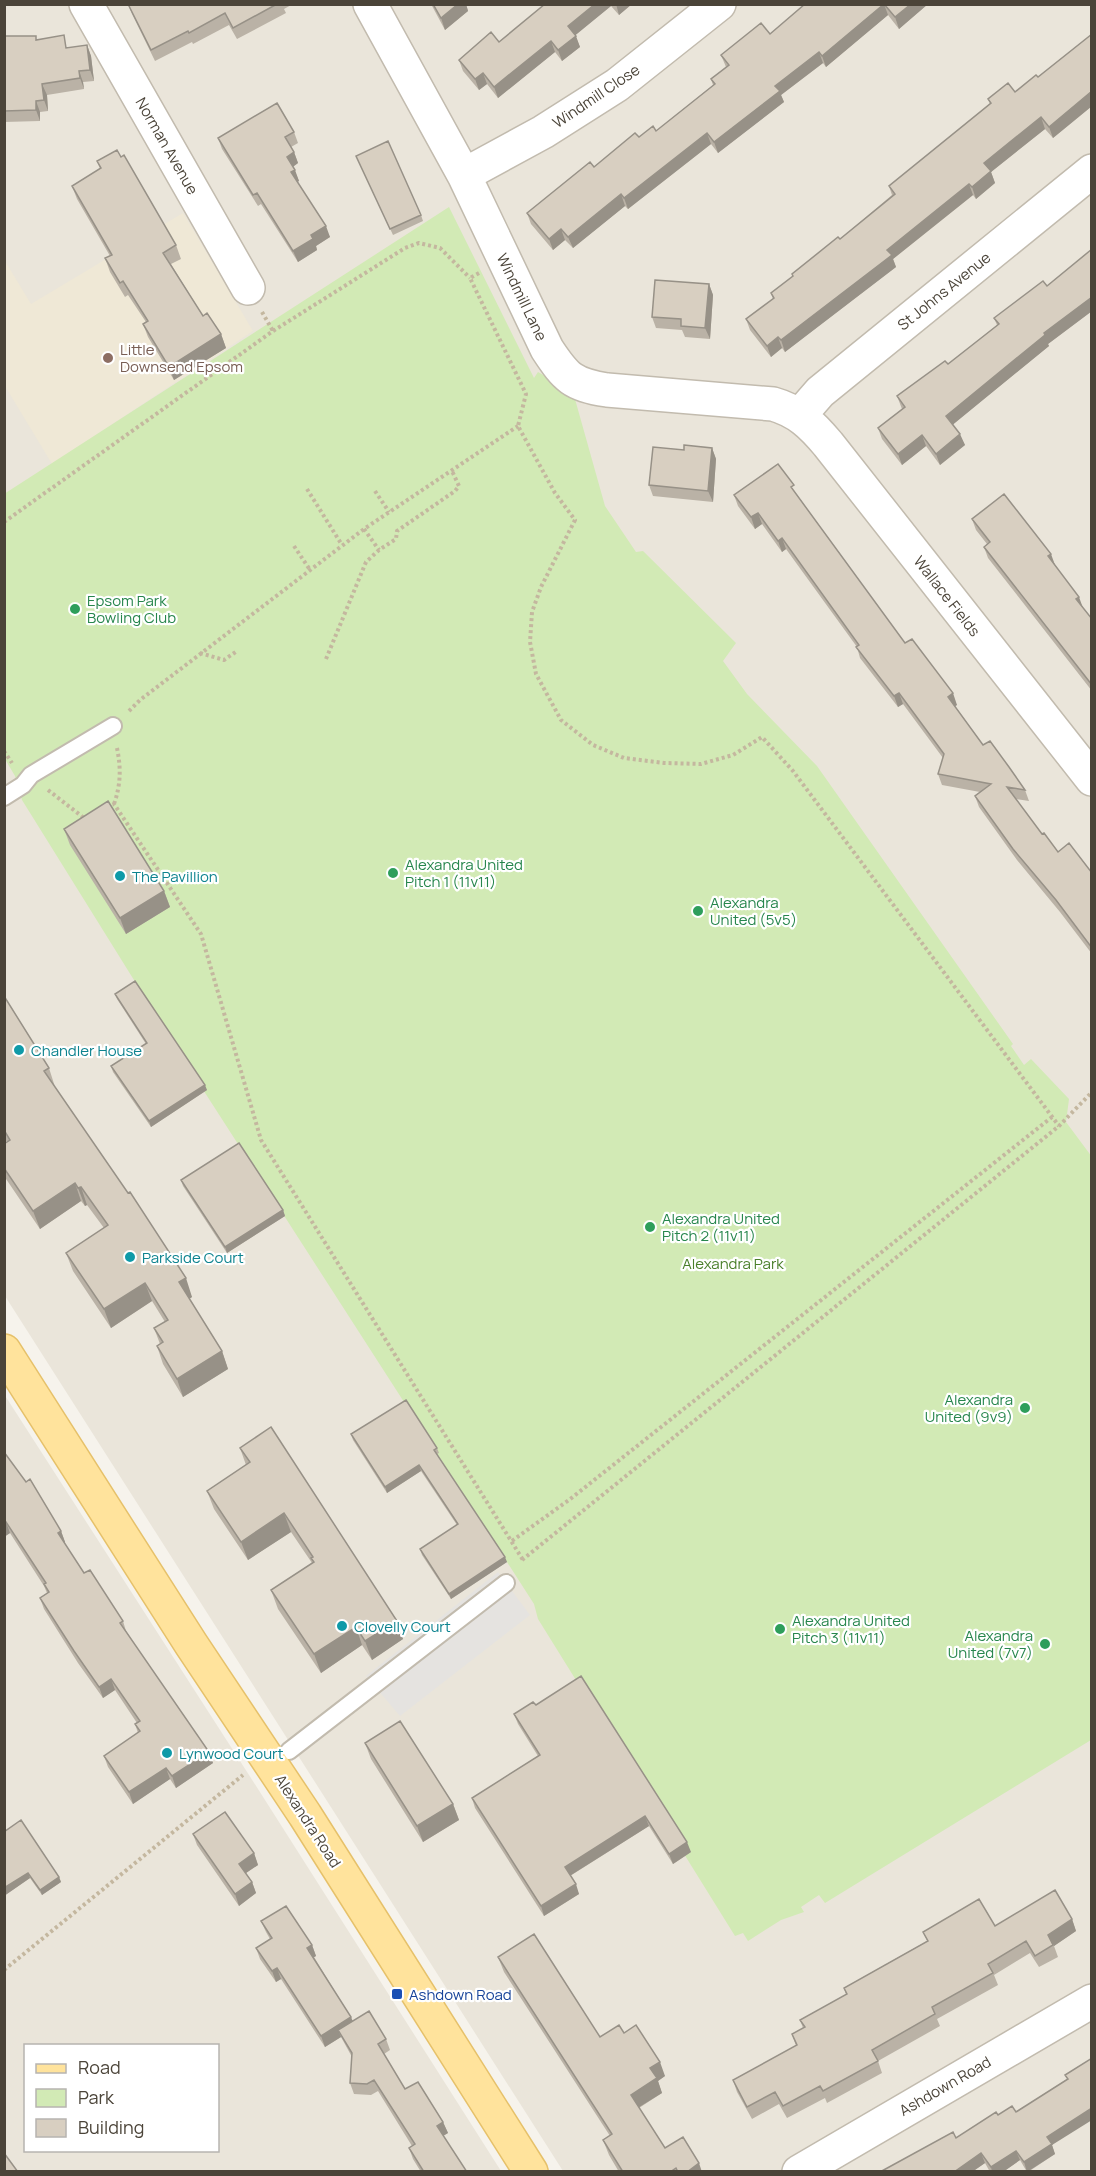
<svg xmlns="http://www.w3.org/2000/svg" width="1096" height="2176" viewBox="0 0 1096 2176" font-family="Manrope,sans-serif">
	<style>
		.residential { fill: #eae5da; fill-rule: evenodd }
		.education { fill: #efe8d6 }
		.green { fill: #d2eab5 }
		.parking { fill: #e5e3e0 }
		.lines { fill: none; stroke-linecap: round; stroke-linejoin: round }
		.lane-casing { stroke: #c2bbae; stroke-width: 20 }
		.street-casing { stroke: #c2bbae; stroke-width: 36 }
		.primary-casing { stroke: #e6c16a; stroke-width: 36 }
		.path { stroke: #c4b79f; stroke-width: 4; stroke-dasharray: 3 3; stroke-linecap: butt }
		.lane { stroke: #fff; stroke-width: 16 }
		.street { stroke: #fff; stroke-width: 33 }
		.primary { stroke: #ffe39c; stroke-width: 33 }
		.wall { fill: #bab2a6 }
		.shaded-wall { fill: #979187 }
		.building { fill: #d8cfc1; stroke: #979187; stroke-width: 1.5 }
		.education-dot { fill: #8d6e63; stroke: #fff; stroke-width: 2 }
		.leisure-dot { fill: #2e9e5b; stroke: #fff; stroke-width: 2 }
		.culture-dot { fill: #0f9aa8; stroke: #fff; stroke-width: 2 }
		.transit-dot { fill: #1a4fb4; stroke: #fff; stroke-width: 2 }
		.labels { text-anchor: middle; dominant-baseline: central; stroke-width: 4.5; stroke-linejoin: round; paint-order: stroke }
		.street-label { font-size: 15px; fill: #4b4439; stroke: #fff }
		.education-label { font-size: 15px; fill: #785e54; stroke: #fff; text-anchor: start }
		.leisure-label { font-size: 15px; fill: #27864d; stroke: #fff; text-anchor: start }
		.culture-label { font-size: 15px; fill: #0d838f; stroke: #fff; text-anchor: start }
		.park-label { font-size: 15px; fill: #4a7f2a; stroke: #fff }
		.transit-label { font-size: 15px; fill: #164399; stroke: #fff; text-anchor: start }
	</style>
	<rect width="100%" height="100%" fill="#f6f3ec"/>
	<path class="residential" d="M5,5H1091V2171H563L5,1296Z
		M4,1394L258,1789L501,2171H5ZM26,2046H218V2150H26Z"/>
	<path class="education" d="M183,213L253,331L52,464L5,386V261L31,304Z"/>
	<path class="green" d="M449,207L534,378L538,372L573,392L605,506L636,552L643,551L736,643L723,661L747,694L817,766L1013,1044L1011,1046L1024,1065L1031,1059L1069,1099L1066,1122L1092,1157L1091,1740L825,1903L819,1895L801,1907L804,1912L781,1920L748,1941L743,1933L735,1936L538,1619L534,1604L180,1054L22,800L15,776L5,759L4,494Z"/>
	<path class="parking" d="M498,1572L530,1615L400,1716L366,1676Z"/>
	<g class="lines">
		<g class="lane-casing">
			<path id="lane" d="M4,797L23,785L31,775L113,726
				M289,1751L506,1583"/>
		</g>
		<g class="street-casing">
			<path id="street" d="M86,4L248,288
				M370,4L464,175L547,349C566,378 573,385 607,390L773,404C798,411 812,425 828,444L1092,779
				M464,175L543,132L617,85L719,4
				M800,415L820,392L1092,171
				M799,2172L1092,2001"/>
		</g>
		<g class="primary-casing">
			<path id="primary" d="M4,1351L191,1644L305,1815L531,2172"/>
		</g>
		<path class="path" d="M479,273L470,278L526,394L518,426L555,493L575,520L541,587L532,612L530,642L536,674L561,720L593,745L624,758L664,763L701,764L733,755L762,737L793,771L1059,1126
			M262,312L273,331
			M307,489L342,545
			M375,491L389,512
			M4,522L273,331L405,248L419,243L440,248L470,278
			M364,529L379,550
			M294,546L310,570
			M200,653L224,660L237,651
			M326,659L366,562L379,550L396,539L397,531L455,491L459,486L452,471
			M129,711L140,700L364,529L518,426
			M4,751L12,763
			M48,790L84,818
			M114,804C121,784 121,768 117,748
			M107,807L114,804L201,934L261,1140L523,1560
			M512,1541L569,1500L1052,1117
			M522,1560L1059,1126L1092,1092
			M4,1970L243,1775"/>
		<use href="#lane" class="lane"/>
		<use href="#street" class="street"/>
		<use href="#primary" class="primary"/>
	</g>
	<path class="wall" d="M128,4H293L284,9L286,13L237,39L229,25L193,44L192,42L155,61L132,14Z
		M431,4H466L468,11L445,30Z
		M545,4H632L619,15L611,6L575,35L580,47L562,61L555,52L498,98L487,84L479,90L463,71L459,60L499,42Z
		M805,4H928L899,29L888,15L826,67L823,63L781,95L784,102L718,153L711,144L628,209L625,206L573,248L565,240L553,250L531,224L527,213L639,137L656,131L713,85L711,79L726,67L721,55L770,34Z
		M1092,34V106L1053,138L1045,129L991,172L995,183L976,199L973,195L893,259L896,267L785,352L782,348L771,357L750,330L746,319L773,299L771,293L793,277L792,274L840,239L892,195L889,186L990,104L988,99L1015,92L1038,77Z
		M4,36L37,39L68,48L87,45L91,56L94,81L83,82L84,89L47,95L48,111L40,112V121L4,122Z
		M294,132L298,143L291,147L294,152L298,163L293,167L299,181L297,182L330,237L316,246L317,250L298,262L261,204L258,206L222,149L218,138Z
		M356,156L421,215L423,221L393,235Z
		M97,161L176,245L181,259L171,264L203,316L221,334L226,348L174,380L148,337L143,324L146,322L128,295L125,297L110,272L105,258L110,256L77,199L72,186L100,169Z
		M1092,249V311L1048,344L1049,346L953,424L965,445L940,465L926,446L902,465L882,439L878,428L902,409L897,396L948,364L997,325L994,318L1047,286Z
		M709,284L713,295L710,339L685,337L682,330L656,328L652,317Z
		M712,448L716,459L713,502L653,496L649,485L684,450Z
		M734,495H797L905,643L957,705L955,706L983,745L1025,790L1029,801L1016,799L1042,834L1058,852L1092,873V954L1060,912L1017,860L979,807L975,796L980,792L942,785L938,774L943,758L903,704L898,707L860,658L857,647L786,549L782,552L762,524L755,529L738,506Z
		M972,519L1055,565L1083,608L1092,619V691L988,558L984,547L987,544L976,530Z
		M64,829L164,891L170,907L126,934L70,845Z
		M115,994L207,1090L151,1127L113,1072L111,1066L146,1044L117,999Z
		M4,996L49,1068L55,1087L192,1297L189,1299L222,1351L228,1369L183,1397L163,1364L157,1346L160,1344L154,1328L165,1322L152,1301L111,1328L73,1271L66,1253L104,1228L87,1205L85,1206L81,1201L40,1229L4,1176V1144L7,1142L4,1138Z
		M181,1180L283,1210L285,1216L227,1253L183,1186Z
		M351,1434L437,1448L439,1453L437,1454L507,1562L451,1599L422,1555L420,1549L457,1525L421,1471L387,1493L353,1440Z
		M240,1448L397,1621L403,1639L372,1660L362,1645L321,1673L278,1609L271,1590L312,1563L291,1532L248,1560L214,1509L207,1491L246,1465Z
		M4,1452L61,1531L65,1542L64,1543L84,1573L123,1621L126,1631L213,1763L176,1788L170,1779L133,1804L108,1767L104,1756L138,1733L135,1724L137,1723L115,1690L103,1698L78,1663L44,1609L40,1598L47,1593L44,1586L10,1533L4,1537Z
		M536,1705L691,1852L673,1864L649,1826L570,1876L579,1894L544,1916L475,1808L472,1798L538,1756L518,1724L514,1714Z
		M365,1743L453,1804L459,1820L423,1842L371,1759Z
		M4,1832L59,1877L61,1882L42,1895L30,1878L4,1896Z
		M193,1834L254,1853L258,1865L246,1873L252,1882L256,1893L239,1906L197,1845Z
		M1072,1919L1076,1931L1054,1946L1058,1957L1039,1967L1030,1953L994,1975L998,1985L937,2019L940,2026L878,2061L882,2073L827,2103L825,2098L787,2118L779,2104L752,2119L737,2092L733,2080L796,2046L792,2034L803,2028L800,2020L846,1995L844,1988L927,1941L923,1932Z
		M261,1921L312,1945L316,1956L314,1957L353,2021L386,2039L390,2050L384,2054L405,2089L443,2122L448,2133L443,2136L467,2172H421L413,2159L409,2148L412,2146L378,2091L371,2095L354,2094L350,2083L352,2057L341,2037L325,2047L281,1979L276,1982L260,1959L256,1948L270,1939L266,1932Z
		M498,1957L600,2037L624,2033L665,2076L658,2081L662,2093L639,2108L665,2148L702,2172H619L609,2155L603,2140L610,2136L504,1972Z
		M1092,2058L1052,2145L1055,2154L1028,2172H1027L1020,2160L1003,2172H990L985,2163L972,2172H880L956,2138L998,2115L1016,2112L1067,2079L1065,2075Z"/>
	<path class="shaded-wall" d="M458,4H466L468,11L445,30L441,18Z
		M595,4H611V6L572,38L568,26Z
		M616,4H632L619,15Z
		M884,4L888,15L826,67L822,56Z
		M911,4H928L899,29L895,17Z
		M576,36L580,47L562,61L558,50Z
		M551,41L555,52L498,98L494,87Z
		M87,45L91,56L94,81L90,70Z
		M819,52L823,63L781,95L784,102L718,153L714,142L775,86Z
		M79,71L83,82L84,89L80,78Z
		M483,73L487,84L479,90L475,79Z
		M42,84L47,95L48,111L44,100Z
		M1092,91V106L1053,138L1049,127Z
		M36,101L40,112V121L36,110Z
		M1041,117L1045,129L991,172L995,183L976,199L972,187L984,163Z
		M707,133L711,144L628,209L624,198Z
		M294,152L298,163L291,168L287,157Z
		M295,170L299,181L295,183L291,172Z
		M969,184L973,195L893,259L896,267L785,352L781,340L887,250Z
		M621,194L625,206L573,248L568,237Z
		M326,226L330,237L316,246L317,250L298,262L293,251L311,235Z
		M561,229L565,240L553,250L549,239Z
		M709,284L713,295L710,339L705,328Z
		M1092,297V311L1048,344L1049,346L950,427L946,416L1044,333Z
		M221,334L226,348L174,380L169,367Z
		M778,337L782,348L771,357L767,346Z
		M960,434L965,445L940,465L936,454Z
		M922,435L926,446L902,465L898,454Z
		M712,448L716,459L713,502L708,491Z
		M758,513L762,524L755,529L751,517Z
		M782,538L786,549L782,552L778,541Z
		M1051,554L1055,565L1048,556Z
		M1079,597L1083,608L1076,599Z
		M899,693L903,704L898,707L894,696Z
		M953,693L957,705L952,708L948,697Z
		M164,891L170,907L126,934L120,918Z
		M205,1085L207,1090L151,1127L149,1121Z
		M75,1183L81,1201L40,1229L33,1211Z
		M81,1187L87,1205L85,1206L78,1188Z
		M283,1210L285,1216L227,1253L225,1247Z
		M186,1278L192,1297L186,1301L179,1282Z
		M145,1283L152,1301L111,1328L104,1309Z
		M222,1351L228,1369L183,1397L177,1379Z
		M419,1465L421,1471L387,1493L385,1487Z
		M284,1513L291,1532L248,1560L241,1542Z
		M6,1522L10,1533L4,1537V1523Z
		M61,1531L65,1542L62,1544L58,1533Z
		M505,1557L507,1562L451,1599L449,1594Z
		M397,1621L403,1639L372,1660L365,1641Z
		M356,1627L362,1645L321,1673L314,1654Z
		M111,1679L115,1690L103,1698L99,1687Z
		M209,1752L213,1763L176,1788L172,1776Z
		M166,1768L170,1779L133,1804L129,1792Z
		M453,1804L459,1820L423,1842L417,1826Z
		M645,1816L649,1826L568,1877L565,1867Z
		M687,1842L691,1852L673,1864L669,1854Z
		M254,1853L258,1865L243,1875L239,1864Z
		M28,1873L30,1878L4,1896V1888Z
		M59,1877L61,1882L42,1895L40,1890Z
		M252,1882L256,1893L239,1906L235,1894Z
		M576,1884L579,1894L544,1916L541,1906Z
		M1072,1919L1076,1931L1054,1946L1048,1935Z
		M312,1945L316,1956L311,1959L307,1948Z
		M277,1968L281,1979L276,1982L272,1971Z
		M351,2017L355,2028L338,2030L341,2037L325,2047L321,2036Z
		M660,2062L665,2076L658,2081L662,2093L636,2109L631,2095L650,2068Z
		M1092,2108V2120L1052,2145L1055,2154L1027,2172L1024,2162L1047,2137Z
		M443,2122L448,2133L441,2137L437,2126Z
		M1016,2151L1020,2160L1003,2172H992L991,2167Z
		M981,2153L985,2163L972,2172H954Z
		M699,2163L702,2172H687Z"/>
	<path class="building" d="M128,4H277L233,28L225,13L189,33L188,31L151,50Z
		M433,4H458L441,18Z
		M545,4H595L568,26L576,36L558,50L551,41L494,87L483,73L475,79L459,60L491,32L499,42Z
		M805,4H884L822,56L819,52L775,86L780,91L714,142L707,133L624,198L621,194L568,237L561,229L549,239L527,213L590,162L594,167L635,133L639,137L653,126L656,131L715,84L711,79L729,65L721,55L761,23L770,34Z
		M884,4H911L895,17Z
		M1092,34V91L1049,127L1041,117L984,163L991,171L972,187L969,184L887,250L892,255L781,340L778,337L767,346L746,319L774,298L771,293L793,276L792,274L838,237L840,239L895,194L889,186L991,103L988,99L1008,83L1015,92L1036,75L1038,77Z
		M64,35L66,48L87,45L90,70L79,71L80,78L42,84L44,100L36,101V110L4,111V36H36V40Z
		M277,103L294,132L285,137L294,152L287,157L295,170L291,172L326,226L311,235L313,239L293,251L257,193L253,195L218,138Z
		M388,141L421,215L390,229L356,156Z
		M117,150L121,157L124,155L176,245L163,253L203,316L207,313L221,334L169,367L143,324L148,321L123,281L120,283L105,258L112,255L72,186L101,168L97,161Z
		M1092,249V297L1044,333L1045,335L946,416L960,434L936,454L922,435L898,454L878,428L905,407L897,396L945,361L948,364L999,324L994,318L1043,281L1047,286Z
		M655,280L709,284L705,328L681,326V319L652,317Z
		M684,445L712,448L708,491L649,485L653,447L684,450Z
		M778,464L794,485L791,487L905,643L912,639L953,693L948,697L983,745L990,741L1009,767L1025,790L1007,787L1042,834L1044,833L1058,852L1069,843L1092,873V948L1056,900L1013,849L975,796L991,784L938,774L944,754L899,693L894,696L856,647L859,645L782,538L778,541L758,513L751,517L734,495Z
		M1004,494L1051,554L1048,556L1079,597L1076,599L1092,619V685L984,547L990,542L972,519Z
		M108,801L164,891L120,918L64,829Z
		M135,981L205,1085L149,1121L111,1066L147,1043L115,994Z
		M4,996L49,1068L44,1071L128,1193L130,1192L186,1278L179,1282L222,1351L177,1379L157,1346L163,1342L154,1328L168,1320L145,1283L104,1309L66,1253L108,1225L81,1187L78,1188L75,1183L33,1211L4,1168V1144L10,1140L4,1130Z
		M239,1143L283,1210L225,1247L181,1180Z
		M406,1400L437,1448L434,1450L505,1557L449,1594L420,1549L458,1524L419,1465L385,1487L351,1434Z
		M271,1427L397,1621L365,1641L356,1627L314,1654L271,1590L314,1562L311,1558L313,1557L284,1513L241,1542L207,1491L250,1462L240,1448Z
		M4,1452L26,1482L30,1479L61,1531L58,1533L84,1573L90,1570L123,1621L120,1623L209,1752L172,1776L166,1768L129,1792L104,1756L140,1731L135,1724L140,1721L111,1679L99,1687L74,1651L40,1598L49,1592L44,1584L46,1583L6,1522L4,1523Z
		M581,1676L687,1842L669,1854L645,1816L565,1867L576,1884L541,1906L472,1798L540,1755L514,1714L533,1702L536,1705Z
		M400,1721L453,1804L417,1826L365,1743Z
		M225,1812L254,1853L239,1864L252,1882L235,1894L193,1834Z
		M21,1820L59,1877L40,1890L28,1873L4,1888V1832Z
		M1055,1890L1072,1919L1048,1935L1053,1945L1035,1956L1026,1941L988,1964L993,1973L932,2007L935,2014L872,2050L878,2061L823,2091L820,2086L783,2106L775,2092L747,2107L733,2080L797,2045L792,2034L805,2027L800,2020L847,1994L844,1988L928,1941L923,1932L979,1899L995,1926Z
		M286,1906L312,1945L307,1948L351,2017L321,2036L277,1968L272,1971L256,1948L272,1938L261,1921Z
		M534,1934L600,2037L619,2025L624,2033L636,2025L660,2062L650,2068L657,2078L631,2095L665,2148L683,2137L699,2163L687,2172H678L676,2168L670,2172H623L603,2140L612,2134L498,1957Z
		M369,2011L386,2039L378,2044L405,2089L418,2082L443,2122L437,2126L467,2172H424L409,2148L415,2144L374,2080L367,2084L350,2083L352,2053L338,2030Z
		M1092,2058V2108L1047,2137L1052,2144L1024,2162L1016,2151L991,2167L981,2153L954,2172H880L953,2132L956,2138L996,2112L998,2115L1012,2106L1016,2112L1068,2079L1065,2075Z
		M4,2153L18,2172H4Z"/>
	<circle class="education-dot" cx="108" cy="358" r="6"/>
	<g class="leisure-dot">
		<circle cx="75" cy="609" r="6"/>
		<circle cx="393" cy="873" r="6"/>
		<circle cx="698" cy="911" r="6"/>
		<circle cx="650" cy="1227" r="6"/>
		<circle cx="1025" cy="1408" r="6"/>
		<circle cx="780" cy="1629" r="6"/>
		<circle cx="1045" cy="1644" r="6"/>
	</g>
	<g class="culture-dot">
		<circle cx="120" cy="876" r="6"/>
		<circle cx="19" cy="1050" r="6"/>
		<circle cx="130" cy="1257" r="6"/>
		<circle cx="342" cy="1626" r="6"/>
		<circle cx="167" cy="1753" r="6"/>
	</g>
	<rect class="transit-dot" x="391" y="1988" width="12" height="12" rx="3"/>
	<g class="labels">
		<g class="street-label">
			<text transform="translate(596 96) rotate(-34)">Windmill Close</text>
			<text transform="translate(167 146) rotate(60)">Norman Avenue</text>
			<text transform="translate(944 291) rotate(-39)">St Johns Avenue</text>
			<text transform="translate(522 297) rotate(64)">Windmill Lane</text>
			<text transform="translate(947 596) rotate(52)">Wallace Fields</text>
			<text transform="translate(308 1821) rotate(57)">Alexandra Road</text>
			<text transform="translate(945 2086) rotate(-30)">Ashdown Road</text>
		</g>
		<g class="education-label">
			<text x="120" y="349">Little<tspan x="120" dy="17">Downsend Epsom</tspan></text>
		</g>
		<g class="leisure-label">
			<text x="87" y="600">Epsom Park<tspan x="87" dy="17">Bowling Club</tspan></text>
			<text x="405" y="864">Alexandra United<tspan x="405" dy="17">Pitch 1 (11v11)</tspan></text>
			<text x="710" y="902">Alexandra<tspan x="710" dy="17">United (5v5)</tspan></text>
			<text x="662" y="1218">Alexandra United<tspan x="662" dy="17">Pitch 2 (11v11)</tspan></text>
			<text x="1013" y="1399" text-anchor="end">Alexandra<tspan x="1013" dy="17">United (9v9)</tspan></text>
			<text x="792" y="1620">Alexandra United<tspan x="792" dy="17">Pitch 3 (11v11)</tspan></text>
			<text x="1033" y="1635" text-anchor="end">Alexandra<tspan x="1033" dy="17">United (7v7)</tspan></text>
		</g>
		<g class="culture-label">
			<text x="132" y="876">The Pavillion</text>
			<text x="31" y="1050">Chandler House</text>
			<text x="142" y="1257">Parkside Court</text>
			<text x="354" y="1626">Clovelly Court</text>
			<text x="179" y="1753">Lynwood Court</text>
		</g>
		<g class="park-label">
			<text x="733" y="1263">Alexandra Park</text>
		</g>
		<g class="transit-label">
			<text x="409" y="1994">Ashdown Road</text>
		</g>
	</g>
	<rect width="1096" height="2176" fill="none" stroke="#4b4439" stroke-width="12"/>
	<rect x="24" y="2044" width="195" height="108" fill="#ffffff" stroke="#b7b4b0" stroke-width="1.5"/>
	<rect x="36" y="2064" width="30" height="9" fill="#ffe39c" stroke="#b7b4b0" stroke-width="1.5"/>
	<text x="78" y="2074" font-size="18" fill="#4b4439">Road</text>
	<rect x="36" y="2089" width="30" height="18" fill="#d2eab5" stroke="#b7b4b0" stroke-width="1.5"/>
	<text x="78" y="2104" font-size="18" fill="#4b4439">Park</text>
	<rect x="36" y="2119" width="30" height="18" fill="#d8cfc1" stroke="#b7b4b0" stroke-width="1.5"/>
	<text x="78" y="2134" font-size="18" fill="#4b4439">Building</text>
</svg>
